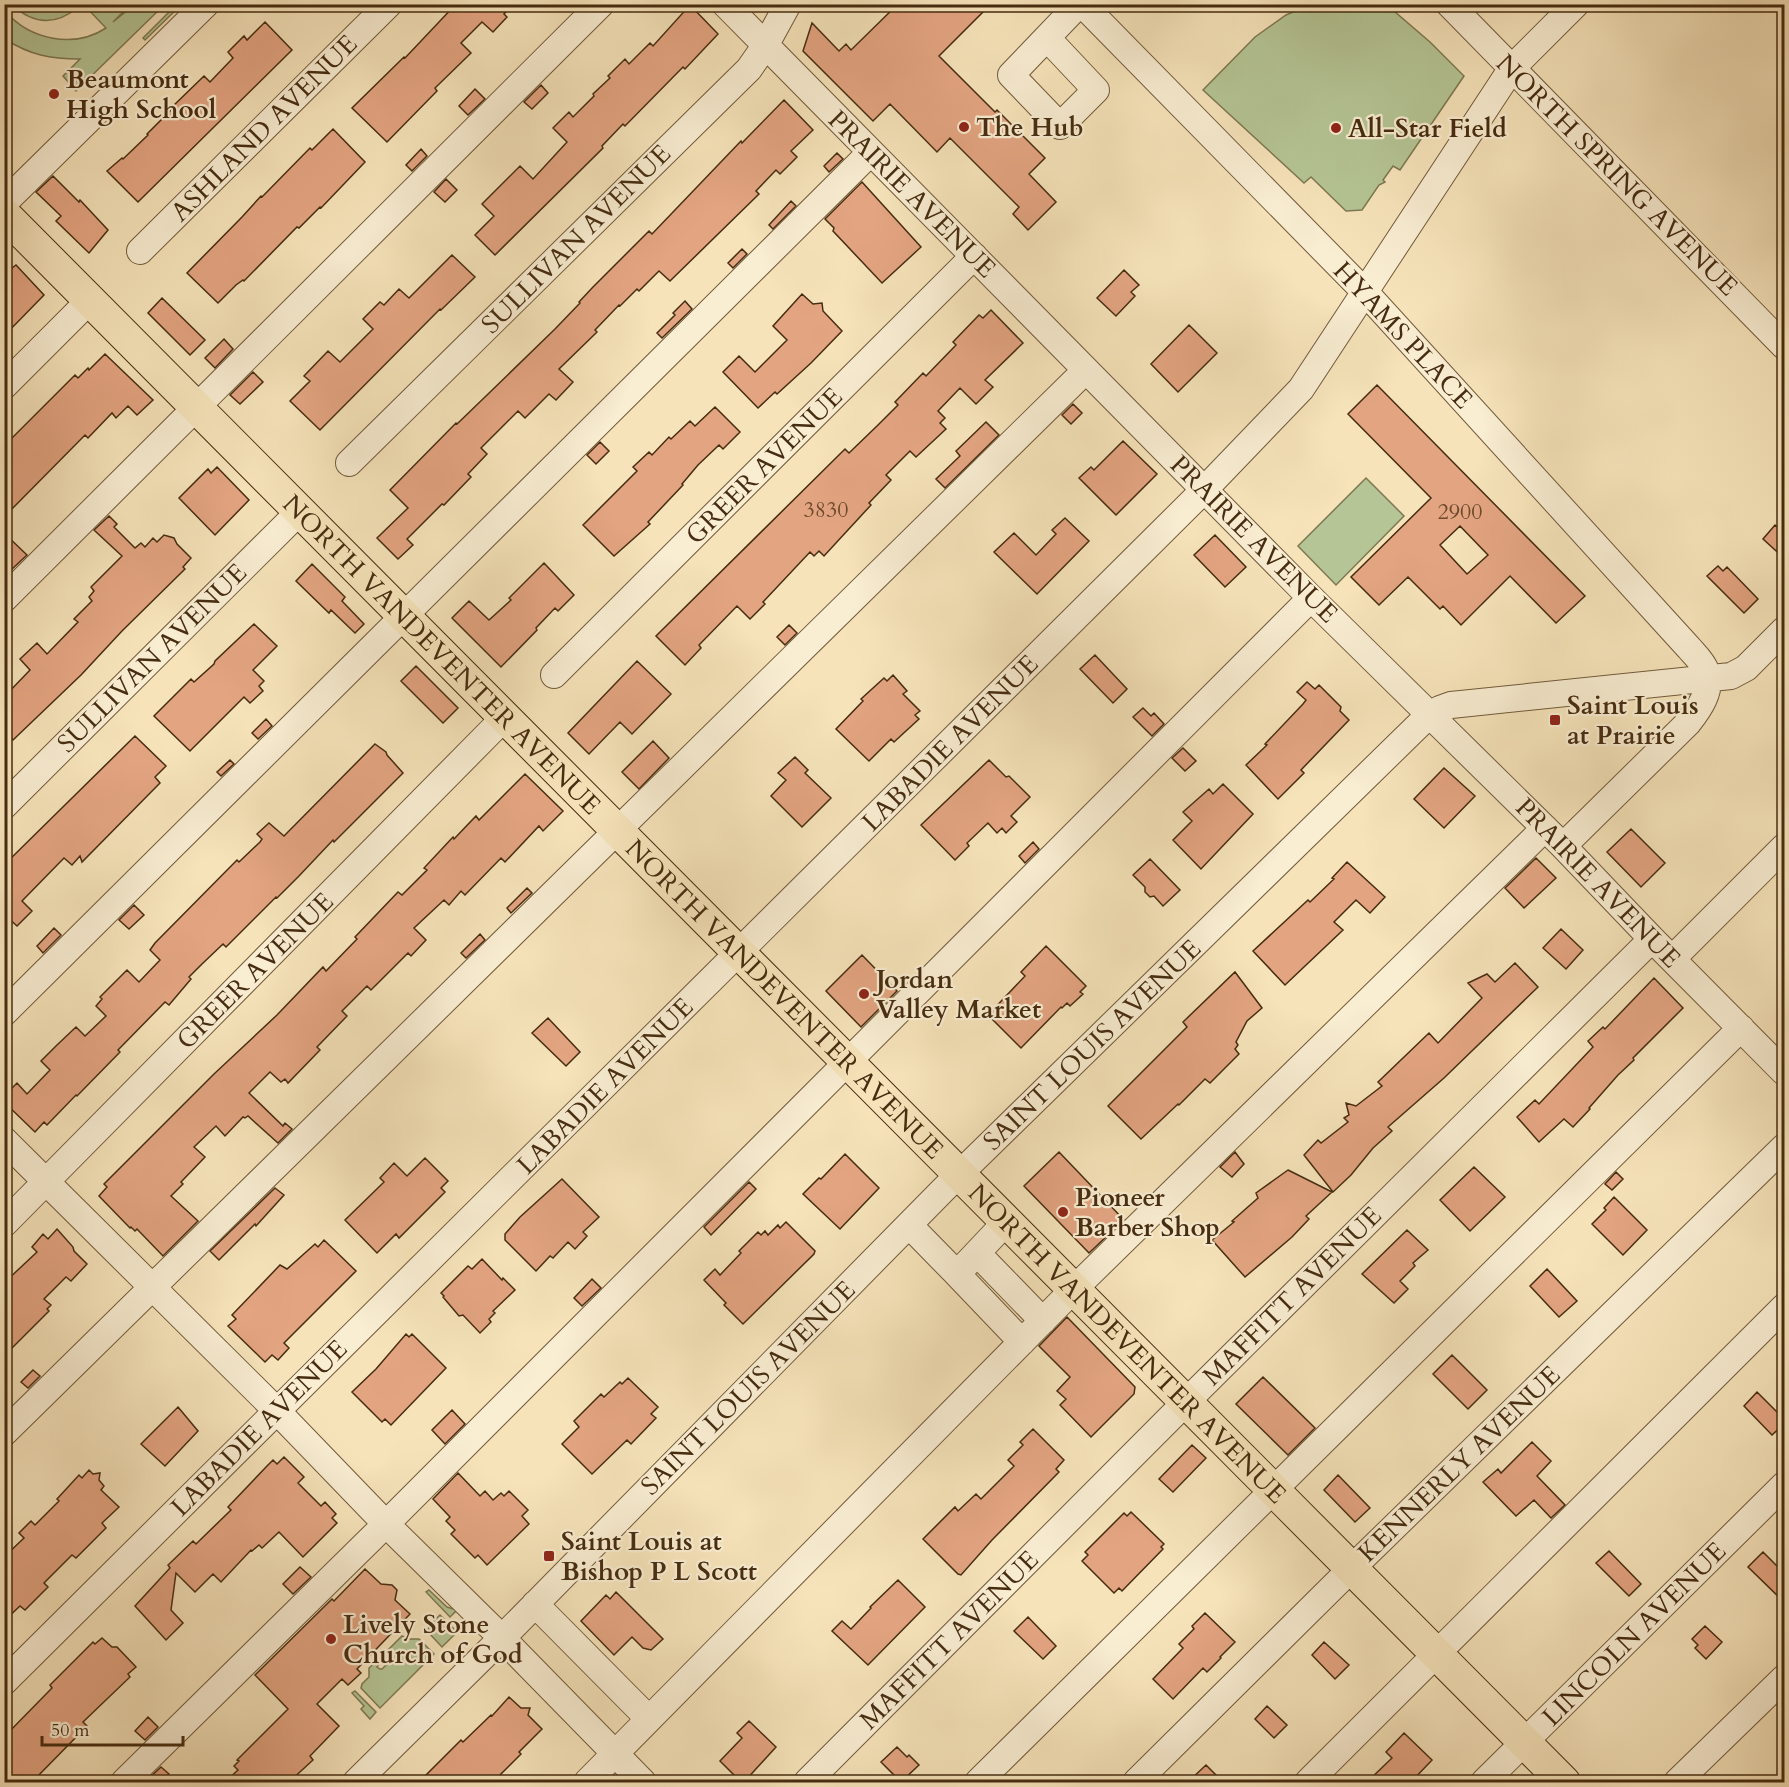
<svg xmlns="http://www.w3.org/2000/svg" width="1789" height="1787" viewBox="0 0 1789 1787" font-family="Cardo,serif">
	<style>
		.green { fill: #b5c595; stroke: #7e7852; stroke-width: 1.5 }
		.building { fill: #e3a481; stroke: #462c10; stroke-width: 1.5; fill-rule: evenodd }
		.lines { fill: none; stroke-linecap: round; stroke-linejoin: round }
		.minor-casing { stroke: #725a3a; stroke-width: 28 }
		.major-casing { stroke: #462c10; stroke-width: 34 }
		.minor { stroke: #f9edd2; stroke-width: 26 }
		.major { stroke: #f6e3ba; stroke-width: 32 }
		.poi-dot { fill: #8f2418; stroke: #f9edd2; stroke-width: 2 }
		.labels { text-anchor: middle; dominant-baseline: central; stroke-width: 4.5; stroke-linejoin: round; paint-order: stroke }
		.number-label { font-size: 22px; fill: #6d4a2c }
		.poi-label { font-size: 26px; font-weight: bold; fill: #462c10; stroke: #f9edd2; text-anchor: start }
		.street-label { font-size: 26px; fill: #462c10; stroke: #f9edd2 }
	</style>
	<rect width="100%" height="100%" fill="#f6e3ba"/>
	<filter id="stains"><feTurbulence type="fractalNoise" baseFrequency=".00333" numOctaves="4"/><feColorMatrix values="0 0 0 0 .2 0 0 0 0 .09 0 0 0 0 .02 0 0 0 .5 -.17"/></filter>
	<radialGradient id="worn" r=".72"><stop offset=".6" stop-color="#630" stop-opacity="0"/><stop offset="1" stop-color="#630" stop-opacity=".3"/></radialGradient>
	<path class="green" d="M177,4L181,5L145,40L143,38Z
		M74,5L77,8C55,26 33,24 12,5Z
		M84,5H130L113,22L134,5H164L76,91L63,76L80,59C50,59 30,55 5,39V11C30,40 74,49 106,28Z
		M1309,5H1377L1395,12L1430,42L1464,76L1400,170L1393,166L1383,180L1385,182L1379,185L1362,210L1346,211L1311,177L1304,183L1203,90L1255,37L1286,15Z
		M1366,478L1404,516L1336,585L1298,546Z
		M429,1590L447,1607L457,1610L450,1617L426,1592Z
		M440,1615L457,1632L442,1647L428,1632L429,1625Z
		M402,1636L409,1639H419L434,1654L380,1708L361,1688L362,1684L369,1677V1668L380,1658L382,1660L377,1667L380,1669H382L391,1660L393,1655L389,1653L384,1658L382,1656Z
		M355,1691L376,1712L370,1719L361,1709L364,1706L352,1693Z"/>
	<path class="building" d="M456,4H513L504,14L507,17L493,32L482,22L461,43L471,53L435,88L437,91L387,142L352,108L404,57L405,58Z
		M898,4H991L939,56L995,112L997,110L1045,158L1029,174L1056,202L1028,230L1013,214L1019,207L950,138L937,152L890,104L873,121L803,51L812,23L839,51L846,44L851,50Z
		M690,5L718,34L685,69L683,67L625,126L623,124L602,146L603,148L495,255L475,235L494,216L482,204L520,166L533,179L567,142L553,128L569,112L573,117L594,96L593,94L610,78L608,76L625,59L629,64L650,43L653,46Z
		M265,22L292,50L138,202L107,171L122,158L123,159L148,135L147,134L172,109L171,108L204,76L210,82L233,58L228,52L244,36L247,40Z
		M541,85L548,93L532,109L524,102Z
		M475,89L485,99L468,115L459,106Z
		M784,100L813,130L791,151L797,157L780,174L776,170L756,191L759,194L670,281L659,271L639,291L637,289L620,306L619,305L595,330L597,332L559,369L573,382L556,400L549,394L525,418L518,411L481,448L487,454L468,474L471,477L444,505L442,504L407,539L413,545L398,559L377,538L408,508L390,490L456,423L457,424L486,396L555,329L580,303L579,302L593,287L649,231L652,234L741,141L742,143Z
		M333,129L365,162L321,208L320,207L299,228L297,227L244,281L243,280L236,285L218,303L187,273L242,217L261,196L262,197L310,148L312,150Z
		M421,149L427,156L412,171L406,165Z
		M837,153L843,159L829,172L824,166Z
		M53,176L79,202L80,200L108,230L89,253L56,221L61,216L36,192Z
		M446,179L457,190L445,202L434,192Z
		M862,182L921,247L882,283L833,231L834,228L825,219Z
		M791,201L796,206L773,229L769,225Z
		M742,249L747,254L733,268L728,263Z
		M452,255L475,277L441,310L440,309L320,430L290,401L310,381L304,376L328,351L340,362L373,329L363,319L380,302L384,305L399,289L409,298Z
		M4,260L12,268L16,265L44,295L4,336Z
		M1124,270L1139,285L1131,292L1135,296L1116,316L1097,298Z
		M802,294L813,304L822,303L823,311L842,331L811,363L777,394L775,392L758,408L723,372L739,356L755,372L787,340L773,326Z
		M162,298L205,340L190,355L148,313Z
		M685,301L692,309L662,338L657,333L675,315L673,313Z
		M991,310L1023,343L985,380L993,387L976,404L960,388L938,411L945,418L940,423L946,429L916,457L910,451L886,475L891,480L869,503L871,505L824,556L819,551L814,556L810,552L763,602L765,604L750,619L737,606L699,645L701,648L685,665L656,636L845,449L849,453L878,425L898,405L895,402L923,373L926,376L956,345L953,342L979,315L983,318Z
		M1189,325L1217,353L1178,392L1151,364Z
		M224,339L233,349L215,368L205,358Z
		M105,354L153,400L137,415L128,406L116,418L112,413L88,438L85,435L4,517V446L75,375L78,378L88,368L89,370Z
		M253,372L263,382L240,404L230,395Z
		M1377,385L1585,596L1556,623L1510,576L1461,625L1443,606L1440,609L1408,577L1379,605L1351,577L1431,498L1348,414ZM1460,526L1488,555L1467,574L1440,545Z
		M1073,404L1082,413L1071,424L1062,415Z
		M715,407L740,432L723,449L719,445L698,465L682,484L683,485L648,522L650,524L614,556L583,525L637,471L633,467L649,452L652,455L669,437L671,439L690,421L695,426Z
		M986,422L999,435L945,488L936,479L960,456L956,451Z
		M1123,441L1157,474L1116,515L1079,478L1091,467L1094,470Z
		M600,442L609,451L596,464L587,455Z
		M217,467L249,500L215,535L179,498L208,469L211,473Z
		M109,516L117,524L114,527L135,548L141,543L145,547L153,538L157,542L164,535L174,538L177,544L191,558L183,567L185,569L122,631L81,675L13,740L4,731V697L30,670L20,659L37,643L47,654L78,622L74,619L92,601L89,597L94,591L91,587L122,556L94,530Z
		M1065,518L1089,541L1037,594L994,552L1014,533L1036,555L1056,534L1052,530Z
		M1775,525L1785,534V559L1763,539Z
		M4,533L27,555L12,569L4,562Z
		M1215,535L1246,567L1225,587L1194,555Z
		M544,563L574,595L558,611L555,608L536,628L537,630L501,667L452,618L469,601L489,620L511,600L509,598Z
		M312,564L345,597L342,601L364,624L355,633L331,610L329,613L296,581Z
		M1718,566L1723,571L1727,567L1758,599L1744,613L1707,576Z
		M254,624L277,646L253,670L264,681L259,686L263,691L250,703L244,697L190,751L154,716L191,679L194,682L214,664L215,661Z
		M789,625L797,633L785,645L777,637Z
		M1095,655L1127,689L1113,703L1080,669Z
		M637,661L671,694L632,734L620,722L589,754L568,733Z
		M416,666L458,708L443,723L401,681Z
		M893,675L907,691L903,694L920,711L915,715L919,719L894,742L891,739L869,761L836,729L863,701L861,699L884,678L887,681Z
		M1307,682L1315,689L1319,685L1341,707L1340,711L1349,720L1301,770L1304,773L1278,799L1246,765L1267,745L1265,744L1303,704L1306,700L1297,692Z
		M1143,708L1151,716L1154,713L1164,724L1152,736L1133,717Z
		M266,719L272,726L258,739L252,733Z
		M135,736L166,766L155,777L160,783L82,862L80,856L72,865L64,858L22,901L32,911L17,926L4,914V865Z
		M653,741L669,758L639,789L622,772Z
		M375,744L386,752L387,755L403,773L334,842L333,840L299,876L277,898L276,897L226,947L223,944L202,964L189,977L191,979L169,1005L165,1002L118,1050L120,1052L77,1096L76,1095L47,1125L44,1122L35,1132L4,1102V1096L17,1083L27,1094L50,1070L41,1061L57,1045L76,1027L85,1036L106,1016L96,1006L102,999L100,997L127,970L139,982L160,960L150,950L155,943L237,860L239,862L260,842L262,839L257,834L269,823L284,836Z
		M1183,748L1196,761L1185,771L1172,758Z
		M795,757L808,770L805,773L831,798L802,827L771,796L786,780L778,773Z
		M230,760L234,764L221,776L217,772Z
		M989,760L1006,777L1009,776L1030,797L1011,816L1017,822L1006,833L1002,828L997,833L988,823L967,843L969,846L955,860L921,825Z
		M1444,768L1475,796L1444,828L1414,799Z
		M525,774L563,811L543,831L539,826L505,862L501,858L465,895L461,891L449,905L444,900L414,928L426,940L411,956L408,953L371,990L367,986L342,1011L347,1016L317,1047L320,1050L288,1083L285,1079L281,1082L270,1072L249,1093L283,1126L285,1123L292,1129L278,1143L248,1116L245,1118L243,1117L225,1136L216,1126L194,1147L205,1157L181,1182L183,1184L171,1196L198,1221L163,1256L137,1229L135,1231L131,1227L130,1228L99,1196L107,1187L104,1184L214,1074L277,1015L323,967L326,971L357,939L355,937L398,892L402,895L427,870L424,868L453,837L454,839L476,816L479,820Z
		M1223,784L1253,814L1201,869L1173,840L1192,821L1183,812L1209,789L1213,794Z
		M1631,829L1665,863L1641,887L1607,852Z
		M1033,842L1039,849L1025,863L1019,856Z
		M1536,858L1556,878L1524,908L1505,888Z
		M1150,859L1180,890L1163,906L1154,896L1150,897L1145,892V887L1133,875Z
		M1347,862L1385,897L1370,913L1356,900L1334,922L1343,930L1285,985L1253,951L1308,900L1310,902L1334,879L1332,878Z
		M527,888L532,893L511,913L507,908Z
		M134,905L144,915L129,929L119,920Z
		M54,928L61,935L43,953L37,946Z
		M1561,929L1583,950L1566,969L1543,948Z
		M480,934L485,940L466,958L461,953Z
		M1046,946L1086,986L1080,992L1083,994L1070,1006L1067,1003L1062,1008L1061,1007L1021,1048L988,1015L1025,976L1021,972Z
		M862,955L897,991L861,1027L826,991Z
		M1515,963L1538,987L1444,1078L1388,1127L1392,1131L1373,1148L1351,1175L1333,1192L1304,1155L1318,1140L1321,1143L1348,1122L1344,1118L1349,1115L1346,1103L1356,1106L1382,1086L1378,1082L1429,1033L1438,1043L1482,998L1468,983L1487,974L1495,982Z
		M1235,972L1262,1008L1247,1021L1236,1042L1238,1045L1235,1049L1239,1054L1210,1083L1205,1079L1179,1105L1178,1104L1141,1139L1108,1106L1187,1027L1183,1022Z
		M1654,978L1683,1008L1633,1058L1634,1060L1618,1075L1589,1108L1590,1109L1573,1127L1564,1119L1539,1142L1517,1117L1535,1100L1539,1104L1593,1047L1588,1041L1603,1027L1605,1029Z
		M548,1018L580,1052L566,1066L532,1033Z
		M1059,1152L1124,1220L1089,1253L1024,1186Z
		M1235,1152L1244,1164L1232,1177L1220,1167Z
		M845,1154L879,1188L840,1229L803,1194L819,1178L821,1179Z
		M425,1158L448,1181L441,1188L445,1192L399,1238L396,1234L377,1253L345,1220L384,1182L380,1178L394,1163L407,1176Z
		M1474,1167L1505,1197L1470,1231L1440,1200Z
		M1288,1170L1332,1192L1306,1216L1309,1219L1292,1237L1245,1277L1212,1240L1234,1222L1232,1221L1258,1198L1256,1193Z
		M1616,1172L1623,1179L1612,1190L1605,1184Z
		M562,1179L599,1217L583,1232L587,1236L575,1249L568,1242L553,1258L550,1256L536,1271L505,1240V1234L520,1217Z
		M749,1182L756,1189L711,1235L704,1227Z
		M275,1188L284,1195L256,1226L255,1224L219,1260L210,1251Z
		M1614,1197L1647,1230L1623,1255L1592,1224L1606,1210L1604,1208Z
		M786,1222L815,1251L814,1254L743,1324L724,1305L726,1303L704,1280L715,1269L720,1275L741,1253L739,1251L758,1232L761,1235L765,1231L768,1235L778,1225L780,1228Z
		M57,1229L73,1247L74,1251L87,1264L71,1281L66,1277L44,1299L51,1305L47,1309L49,1311L4,1356V1283L37,1252L32,1247L43,1234L48,1239Z
		M1407,1230L1428,1250L1413,1263L1415,1266L1400,1281L1408,1289L1394,1303L1362,1274Z
		M324,1240L356,1271L284,1343L289,1348L278,1360L272,1355L265,1362L228,1326L236,1319L232,1315L280,1265L287,1269L315,1244L318,1247Z
		M482,1259L502,1280L503,1278L515,1290L493,1311L495,1313L489,1319L491,1322L480,1333L463,1315L459,1316L443,1297L444,1296L441,1293L468,1266L472,1269Z
		M1547,1269L1577,1301L1559,1317L1530,1286Z
		M592,1279L601,1288L582,1306L574,1298Z
		M1067,1317L1135,1387L1134,1394L1091,1437L1060,1405L1066,1399L1057,1391L1070,1377L1039,1346Z
		M406,1334L409,1337L412,1334L446,1368L391,1425L385,1419L382,1422L352,1392L376,1369Z
		M1452,1355L1487,1390L1468,1409L1433,1374Z
		M33,1370L40,1376L28,1388L21,1382Z
		M1263,1377L1315,1428L1288,1455L1236,1404Z
		M628,1378L658,1407L651,1414L656,1418L631,1444L627,1440L592,1474L562,1444L579,1427L574,1421L601,1394L604,1397L620,1382L622,1384Z
		M1757,1392L1785,1420V1423L1772,1435L1744,1406Z
		M178,1407L198,1431L165,1466L141,1444Z
		M452,1410L465,1424L445,1444L432,1430Z
		M1033,1429L1064,1460L1056,1469L1059,1472L992,1540L961,1575L958,1574L923,1539L955,1507L958,1511L976,1494L981,1499L1014,1466L1008,1460L1023,1445L1020,1442Z
		M1532,1442L1551,1461L1537,1476L1565,1505L1551,1518L1534,1500L1516,1516L1483,1482L1498,1469L1501,1473Z
		M1192,1445L1206,1458L1173,1492L1159,1479Z
		M284,1457L304,1477L298,1483L321,1506L325,1502L336,1514L332,1518L337,1523L303,1557L279,1532L262,1548L259,1545L252,1551L251,1550L221,1582L213,1574L195,1592L176,1573L171,1610L183,1623L166,1640L135,1606L170,1568L168,1565L193,1541L196,1544L231,1510L228,1507L267,1466L273,1460L277,1464Z
		M89,1470L93,1474L100,1473L99,1480L104,1486L101,1490L119,1507L102,1523L106,1528L76,1558L72,1555L44,1583L48,1587L25,1610L20,1606L4,1621V1557L24,1538L19,1533L31,1521L35,1525L59,1501L57,1499L79,1475L82,1478Z
		M458,1473L480,1496L485,1491L493,1500L501,1493L504,1496L509,1491L528,1510L522,1516L529,1524L487,1565L478,1555L475,1558L451,1534L455,1530L446,1521L450,1517L433,1499Z
		M1338,1475L1370,1508L1355,1522L1324,1490Z
		M1131,1512L1164,1544L1161,1547L1163,1549L1122,1591L1119,1588L1114,1593L1082,1561L1088,1555L1085,1552L1124,1513L1127,1516Z
		M1609,1551L1641,1584L1629,1596L1596,1563Z
		M1763,1552L1785,1574V1603L1748,1567Z
		M300,1567L311,1577L293,1594L283,1584Z
		M365,1569L381,1584L392,1585L397,1590L395,1600L410,1614L357,1669L361,1673L348,1685L342,1679L317,1704L339,1726L310,1756L313,1760L289,1782H225L238,1770L234,1766L239,1761L237,1760L288,1709L255,1675L332,1599L334,1601Z
		M898,1580L925,1607L868,1665L832,1631L842,1621L851,1629L871,1608L870,1607Z
		M616,1592L663,1639L651,1650L643,1648L632,1637L614,1655L581,1621L606,1595L610,1599Z
		M1205,1613L1235,1642L1220,1657L1221,1658L1207,1672L1203,1668L1173,1699L1153,1679L1183,1648L1179,1644L1194,1629L1192,1626Z
		M1028,1617L1056,1646L1043,1659L1014,1631Z
		M1705,1626L1722,1642L1706,1659L1695,1648L1698,1645L1692,1639Z
		M102,1638L112,1647H117L136,1667L128,1674L130,1677L83,1722L87,1726L33,1781L29,1776L22,1782H4V1737L52,1688L50,1685L93,1642L95,1644Z
		M1324,1642L1349,1665L1335,1679L1312,1655Z
		M509,1697L521,1708H530L528,1715L542,1729L519,1752L521,1754L493,1782H419L461,1740L463,1742L491,1715L492,1716Z
		M1267,1706L1287,1725L1274,1738L1255,1719Z
		M148,1717L158,1727L145,1740L135,1731Z
		M749,1721L776,1747L744,1782H741L720,1761L742,1738L737,1733Z
		M1404,1733L1432,1760L1411,1782H1367L1392,1758L1386,1752Z
		M897,1747L907,1757L909,1755L919,1765L901,1782L881,1762Z
		M1206,1765L1223,1782H1188Z
		M161,1767L169,1774L160,1782H145Z"/>
	<g class="lines">
		<g class="minor-casing">
			<path id="minor" d="M725,4L1311,598L1563,846L1652,939L1784,1072
				M1082,4L1365,292L1689,648C1695,655 1703,662 1706,671C1713,690 1699,709 1688,723L1563,846
				M1449,4L1784,346
				M1047,38L1096,90L1060,126L1011,75L1079,4
				M4,203L206,4
				M140,251L389,4
				M4,386L90,300
				M349,463L749,69L765,46L788,4
				M4,599L601,4
				M554,675L974,256
				M4,806L300,511
				M1672,959L1784,847
				M4,1013L871,152
				M4,1140L276,1410L386,1524L502,1638L643,1782
				M4,1224L505,717
				M909,1225L957,1274L1007,1221
				M977,1253L1043,1321
				M957,1274L1022,1342
				M4,1433L1086,370
				M535,1604L649,1719
				M4,1682L1204,490L1301,389L1512,68L1576,4
				M124,1782L386,1524L1311,598
				M356,1782L502,1638L943,1190L1430,714L1440,709L1451,705L1731,676L1746,668L1784,630
				M587,1782L1074,1289L1545,828
				M807,1782L1186,1402L1652,939
				M978,1782L1741,1028
				M1136,1782L1352,1568L1784,1147
				M1308,1782L1784,1307
				M1484,1782L1784,1485
				M1677,1782L1784,1678"/>
		</g>
		<g class="major-casing">
			<g id="major">
				<path id="s1" d="M4,214L1564,1782"/>
			</g>
		</g>
		<use href="#minor" class="minor"/>
		<use href="#major" class="major"/>
	</g>
	<g class="poi-dot">
		<circle cx="54" cy="94" r="6"/>
		<circle cx="964" cy="127" r="6"/>
		<circle cx="1336" cy="128" r="6"/>
		<rect x="1549" y="714" width="12" height="12" rx="3"/>
		<circle cx="864" cy="994" r="6"/>
		<circle cx="1063" cy="1212" r="6"/>
		<rect x="543" y="1550" width="12" height="12" rx="3"/>
		<circle cx="331" cy="1639" r="6"/>
	</g>
	<g class="labels">
		<g class="number-label">
			<text x="826" y="510">3830</text>
			<text x="1460" y="512">2900</text>
		</g>
		<g class="poi-label">
			<text x="66" y="79">Beaumont<tspan x="66" dy="30">High School</tspan></text>
			<text x="976" y="127">The Hub</text>
			<text x="1348" y="128">All-Star Field</text>
			<text x="1567" y="705">Saint Louis<tspan x="1567" dy="30">at Prairie</tspan></text>
			<text x="876" y="979">Jordan<tspan x="876" dy="30">Valley Market</tspan></text>
			<text x="1075" y="1197">Pioneer<tspan x="1075" dy="30">Barber Shop</tspan></text>
			<text x="561" y="1541">Saint Louis at<tspan x="561" dy="30">Bishop P L Scott</tspan></text>
			<text x="343" y="1624">Lively Stone<tspan x="343" dy="30">Church of God</tspan></text>
		</g>
		<g class="street-label">
			<text transform="translate(264 128) rotate(-45)">ASHLAND AVENUE</text>
			<text transform="translate(1617 175) rotate(45)">NORTH SPRING AVENUE</text>
			<text transform="translate(912 194) rotate(45)">PRAIRIE AVENUE</text>
			<text transform="translate(576 239) rotate(-45)">SULLIVAN AVENUE</text>
			<text transform="translate(1403 335) rotate(47)">HYAMS PLACE</text>
			<text transform="translate(764 466) rotate(-45)">GREER AVENUE</text>
			<text transform="translate(1254 539) rotate(45)">PRAIRIE AVENUE</text>
			<text stroke="none"><textPath href="#s1" startOffset="621">NORTH VANDEVENTER AVENUE</textPath></text>
			<text transform="translate(152 658) rotate(-45)">SULLIVAN AVENUE</text>
			<text transform="translate(950 743) rotate(-45)">LABADIE AVENUE</text>
			<text transform="translate(1598 883) rotate(46)">PRAIRIE AVENUE</text>
			<text transform="translate(255 971) rotate(-45)">GREER AVENUE</text>
			<text stroke="none"><textPath href="#s1" startOffset="1107">NORTH VANDEVENTER AVENUE</textPath></text>
			<text transform="translate(1092 1045) rotate(-44)">SAINT LOUIS AVENUE</text>
			<text transform="translate(605 1086) rotate(-45)">LABADIE AVENUE</text>
			<text transform="translate(1292 1296) rotate(-45)">MAFFITT AVENUE</text>
			<text stroke="none"><textPath href="#s1" startOffset="1593">NORTH VANDEVENTER AVENUE</textPath></text>
			<text transform="translate(748 1388) rotate(-45)">SAINT LOUIS AVENUE</text>
			<text transform="translate(259 1428) rotate(-45)">LABADIE AVENUE</text>
			<text transform="translate(1459 1464) rotate(-44)">KENNERLY AVENUE</text>
			<text transform="translate(1634 1634) rotate(-45)">LINCOLN AVENUE</text>
			<text transform="translate(949 1640) rotate(-45)">MAFFITT AVENUE</text>
		</g>
	</g>
	<rect width="1789" height="1787" fill="none" stroke="#f6e3ba" stroke-width="24"/>
	<rect x="6" y="6" width="1777" height="1775" fill="none" stroke="#462c10" stroke-width="3"/>
	<rect x="12" y="12" width="1765" height="1763" fill="none" stroke="#462c10" stroke-width="1.5"/>
	<path d="M42 1736v9h141v-9" fill="none" stroke="#462c10" stroke-width="3"/>
	<text x="51" y="1736" font-size="18" fill="#462c10" stroke="#f9edd2" stroke-width="4.5" paint-order="stroke">50 m</text>
	<rect width="100%" height="100%" filter="url(#stains)"/>
	<rect width="100%" height="100%" fill="url(#worn)"/>
</svg>
